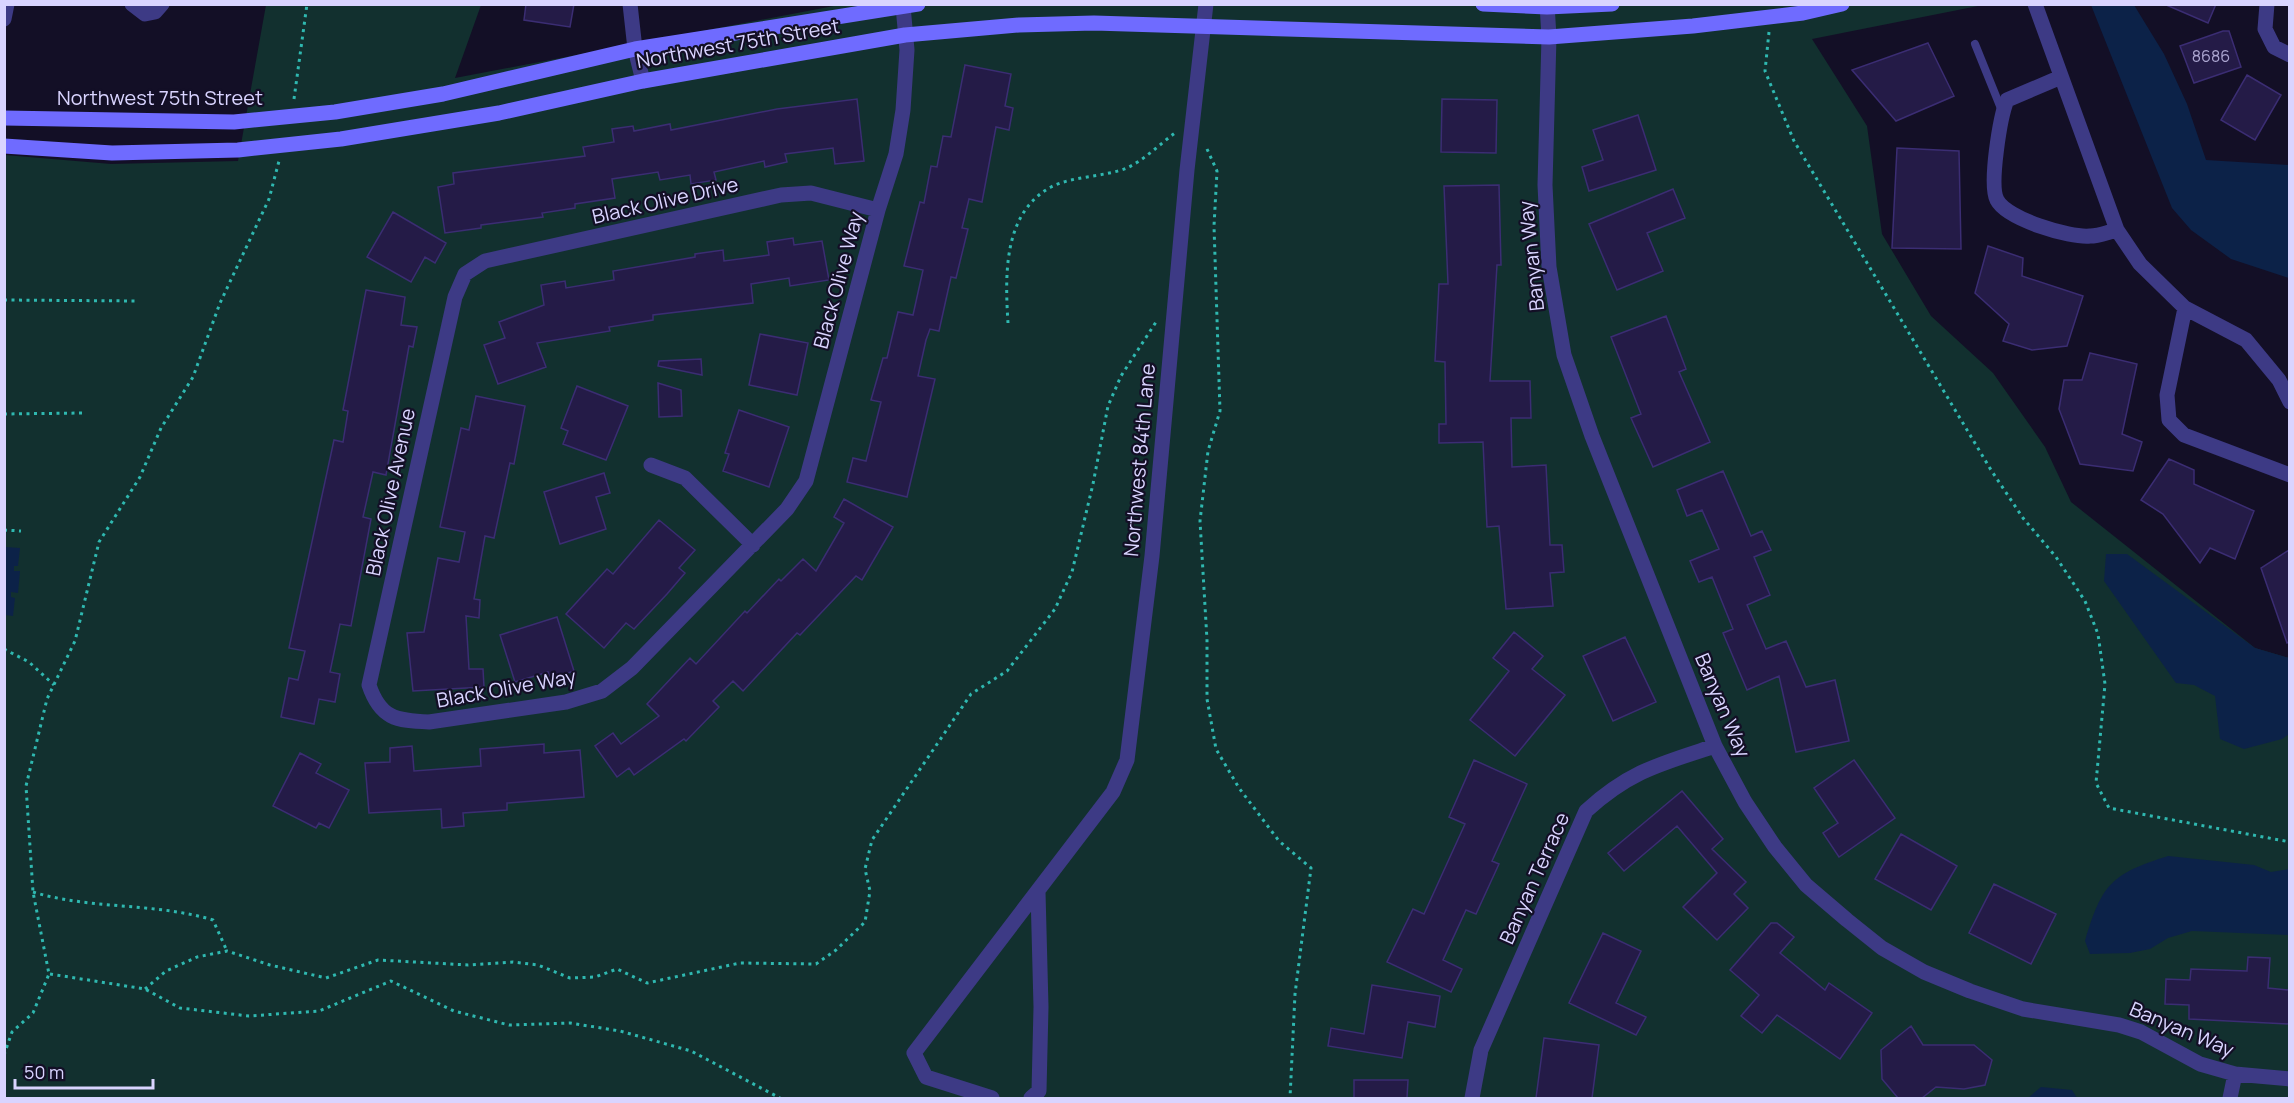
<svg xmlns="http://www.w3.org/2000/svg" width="2294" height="1103" viewBox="0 0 2294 1103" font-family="Manrope,sans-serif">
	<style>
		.green { fill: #12302f }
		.water { fill: #0c2248 }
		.building { fill: #241b47; stroke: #3b2d73; stroke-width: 1.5 }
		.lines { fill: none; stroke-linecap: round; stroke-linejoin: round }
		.path { stroke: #2fb8b0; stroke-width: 3; stroke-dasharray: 3 4.5; stroke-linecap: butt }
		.lane { stroke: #3d3a85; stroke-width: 8 }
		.street { stroke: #3d3a85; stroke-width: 15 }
		.secondary { stroke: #6f6bff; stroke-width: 15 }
		.labels { text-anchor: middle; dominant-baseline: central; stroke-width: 4.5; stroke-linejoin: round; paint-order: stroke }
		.number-label { font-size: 16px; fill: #aca6d1 }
		.street-label { font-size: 20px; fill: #d9d4ff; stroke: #130f26 }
	</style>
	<rect width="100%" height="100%" fill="#130f26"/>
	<path class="green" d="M266,5H481L455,78L839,5H1983L1812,39L1867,126L1882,234L1931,316L1993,373L2045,447L2071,502L2255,648L2289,658V1098H5V155L111,164L238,161Z"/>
	<path class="water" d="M2091,5H2134L2164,54L2187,104L2206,160L2289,165V278L2231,259L2191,230L2172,208Z
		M5,547L20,548L18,566H14V571H20L18,593L11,592V597L15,598L13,616L5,615Z
		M2106,554H2127L2255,648L2289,658V734L2282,739L2244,749L2220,739L2215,696L2194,685L2176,683L2104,581Z
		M2168,856L2254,865L2271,872L2289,869V935L2192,931L2168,938L2150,949L2130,953L2090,954L2085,941C2102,884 2111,874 2168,856Z
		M2041,1087L2072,1090L2077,1098H2028Z"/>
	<path class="building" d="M526,4H574L570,27L524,20Z
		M2164,4H2216L2208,23Z
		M2223,31H2229L2241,67L2194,83L2180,46Z
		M1928,43L1954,96L1896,121L1852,70Z
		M965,65L1011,74L1005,106L1013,108L1009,130L996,127L982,202L969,199L962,228L968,229L956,278L951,277L939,331L930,329L926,340L918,376L935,379L907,497L847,482L853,458L866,461L881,402L871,400L883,358H887L898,312L913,315L923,270L904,266L920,202L924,203L931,166L937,167L943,136L951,137Z
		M2247,75L2281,95L2255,140L2221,120Z
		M857,99L864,161L835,164L833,148L785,154L787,162L765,167L764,161L714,172L716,180L691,184L690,175L660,180L658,172L612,179L615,198L575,204V208L542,213L543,217L481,225V228L445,233L438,187L454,184L453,173L585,156L583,147L614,142L612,129L633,126L634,131L670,124L671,130L777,109Z
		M1442,99L1497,100L1496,153L1441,152Z
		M1638,115L1656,170L1589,191L1582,167L1603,160L1593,130Z
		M1897,148L1959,151L1961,249L1892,248Z
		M1499,185L1501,265H1497L1490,381H1530L1531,418H1511L1512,467L1546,465L1550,545H1562L1564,572L1550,573L1553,606L1506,609L1499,526L1487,527L1483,442L1439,443V424H1446L1445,362L1435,361L1439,284H1448L1444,186Z
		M1673,189L1685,218L1647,233L1663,271L1617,290L1589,224Z
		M393,212L446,243L435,263L425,257L411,282L367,257Z
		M793,238L794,245L822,241L829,280L790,286L789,278L751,284L753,303L653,315V320L609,327L610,331L537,343L546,367L498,384L484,345L505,338L499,322L544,305L541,285L565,281L566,288L614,280L613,271L695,257V254L723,250L724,261L769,255L767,242Z
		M1988,246L2023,258L2022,276L2083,296L2067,346L2032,350L2003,341L2009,324L1975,293Z
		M366,290L405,297L401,325L417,327L413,347L409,346L386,475L373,472L363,517L371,519L351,626L340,624L330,672L340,674L335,702L319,699L314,724L281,717L289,678L298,680L305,651L289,648L334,440L343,442L348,411L343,410Z
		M1666,316L1686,369L1679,372L1710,442L1653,467L1631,418L1641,414L1611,337Z
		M760,334L808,343L797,395L749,385Z
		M2090,353L2137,364L2122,434L2142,442L2133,471L2080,464L2059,409L2064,380H2082Z
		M701,359L702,375L658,366L659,361Z
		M658,383L681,390L682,416L659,417Z
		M577,386L628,406L606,460L563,444L568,431L561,428Z
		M476,396L525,406L514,464L510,463L494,538L485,536L474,599L480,600L479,618L466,616L469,669H483L484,687L413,691L407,633L424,632L438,558L459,562L465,532L440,527L461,428L469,430Z
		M739,410L789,427L769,487L723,471L729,454L725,453Z
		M2169,459L2194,470V484L2254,511L2235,559L2210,548L2200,563L2163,514L2141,500Z
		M1723,471L1751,536L1762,531L1771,550L1754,557L1770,595L1747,605L1766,649L1786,641L1806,687L1835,680L1849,741L1796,752L1779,676L1747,690L1723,633L1733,629L1712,577L1699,582L1690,561L1719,549L1702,510L1687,516L1677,490Z
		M604,473L610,493L596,497L606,529L560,544L544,492Z
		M844,499L893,527L862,580L856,576L800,635L797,633L743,691L733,681L713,701L719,707L686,741L684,739L634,775L629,768L617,777L595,746L613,733L621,744L659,716L647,704L690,658L696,664L745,611L747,613L779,579L781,581L803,559L816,571L844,523L834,517Z
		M659,520L695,550L679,568L685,573L667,594L634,629L626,623L604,648L566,614L607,569L613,574Z
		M2289,550V642L2287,643L2261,568Z
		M557,617L574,671L550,679L548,672L515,682L500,635Z
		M1514,632L1543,656L1532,669L1565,695L1515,756L1470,720L1509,671L1493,658Z
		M1625,637L1656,702L1613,721L1583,656Z
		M544,744V753L580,750L584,797L507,803V810L463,813L464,826L442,828L441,809L369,813L365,763L390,762V748L412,746L414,771L481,766L480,749Z
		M300,753L321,764L316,773L349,790L329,828L319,823L316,828L273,806Z
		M1474,760L1527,784L1492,861L1499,864L1476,914L1466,910L1443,960L1462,969L1451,992L1387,962L1413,909L1424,914L1465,824L1449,817Z
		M1854,760L1895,818L1839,857L1823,833L1838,823L1814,788Z
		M1682,791L1723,839L1712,849L1746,882L1734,894L1748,908L1717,940L1683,907L1717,873L1677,826L1624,871L1608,853Z
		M1901,834L1957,866L1931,910L1875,879Z
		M1994,884L2056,914L2031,964L1969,933Z
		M1771,923H1777L1794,937L1780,953L1825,990L1829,983L1872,1013L1840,1059L1777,1015L1762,1033L1741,1016L1759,995L1730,970Z
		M1603,933L1641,951L1616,1003L1646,1017L1636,1035L1569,1003Z
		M2248,957L2270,958L2268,988L2289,990V1024L2189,1019V1005L2165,1004L2166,979L2190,980L2191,969L2247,971Z
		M1372,985L1440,996L1435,1027L1408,1022L1402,1058L1328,1046L1331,1028L1364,1034Z
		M1911,1026L1923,1045H1974L1992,1060L1985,1085L1964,1089L1936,1087L1922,1098H1898L1882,1079L1881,1050Z
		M1544,1038L1599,1045L1592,1098H1536Z
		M1354,1080H1408L1407,1098H1354Z"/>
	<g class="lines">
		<path class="path" d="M1769,32L1765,71L1794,141L1991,470L2023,518L2056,557L2085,601L2098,634L2105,684L2096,783L2109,808L2290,842
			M294,99L307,4
			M1207,149L1217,171L1214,226L1220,411L1208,451L1200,521L1207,640V699L1216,749L1239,788L1279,841L1311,868L1295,994L1290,1098
			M4,300L137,301
			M1008,323C1005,275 1003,213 1051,187C1072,176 1104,177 1127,168C1144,160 1160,144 1175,133
			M4,414L83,413
			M4,530L21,531
			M4,649L29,662L54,685
			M33,892C92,910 153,902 213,920L227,951
			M50,974L145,989L180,1008L249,1016L319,1011L391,981L454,1011L509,1025L570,1023L620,1031L691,1051L780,1098
			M145,989L166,971L197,957L227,951L270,965L326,978L378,960L468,965L513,962L538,965L570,978L595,977L617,969L647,983L740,963L816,964L836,950L865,922L870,891L865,869L872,840L971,694L1007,671L1055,609L1072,572L1093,484L1108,406L1121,376L1156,322
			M4,1055L12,1032L33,1013L49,974L33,892L26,786L47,699L75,641L99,542L140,477L161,428L193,377L220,303L269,199L279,161"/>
		<path class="lane" d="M1975,44L2002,111"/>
		<path class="street" d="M132,4L145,14L155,12L162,4
			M630,4L635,49L643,81
			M1547,4L1549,37L1545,185L1549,267L1564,355L1592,436L1715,746L1745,802L1775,847L1806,885L1847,920L1882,948L1924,972L1970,991L2023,1009L2119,1025L2141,1032L2200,1064L2235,1074L2290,1079
			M2035,4L2117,230L2140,264L2185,308L2246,340L2279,380L2290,402
			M2267,4L2265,29L2274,47L2290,55
			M4,19L7,4
			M2061,77L2007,100C2000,117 1989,185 1997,200C2007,219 2069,238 2090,236C2099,236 2108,232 2117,230
			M878,210L811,193L781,195L485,261L465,274L455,297L369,685C380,718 396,721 429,722L566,702L602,691L632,668L787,509L806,481L878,210L896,154L903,110L907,50L903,6
			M2185,308L2167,395L2169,420L2184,435L2290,475
			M651,465L685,478L753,545
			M992,1098L926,1077L914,1053L1113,792L1127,760L1152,556L1187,170L1206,4
			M1031,1098L1039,1091L1041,1007L1038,892
			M1472,1098L1481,1050L1586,811C1630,771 1660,764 1715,746
			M2230,1098L2235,1074"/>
		<path class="secondary" d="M1483,4L1547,7L1612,4
			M4,118L234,122L335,112L443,94L635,49L918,4
			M4,146L112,153L238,150L341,139L499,113L643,81L905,35L1019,25L1094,23L1549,37L1693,26L1803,13L1842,4"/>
	</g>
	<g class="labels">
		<g class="number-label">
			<text x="2211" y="56">8686</text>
		</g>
		<g class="street-label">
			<text transform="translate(738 43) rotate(-10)">Northwest 75th Street</text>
			<text x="160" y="97">Northwest 75th Street</text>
			<text transform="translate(665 200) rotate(-13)">Black Olive Drive</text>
			<text transform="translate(1531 256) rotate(-96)">Banyan Way</text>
			<text transform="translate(838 280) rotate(-75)">Black Olive Way</text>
			<text transform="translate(1139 460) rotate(-85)">Northwest 84th Lane</text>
			<text transform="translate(390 492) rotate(-78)">Black Olive Avenue</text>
			<text transform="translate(506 688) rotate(-10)">Black Olive Way</text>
			<text transform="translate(1723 705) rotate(67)">Banyan Way</text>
			<text transform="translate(1534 878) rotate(-66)">Banyan Terrace</text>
			<text transform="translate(2182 1029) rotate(23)">Banyan Way</text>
		</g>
	</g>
	<rect width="2294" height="1103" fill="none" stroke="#d9d4ff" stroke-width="12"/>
	<path d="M15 1079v9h138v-9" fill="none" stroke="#d9d4ff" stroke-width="3"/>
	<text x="24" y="1079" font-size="18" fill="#d9d4ff" stroke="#130f26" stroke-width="4.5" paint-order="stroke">50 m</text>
</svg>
